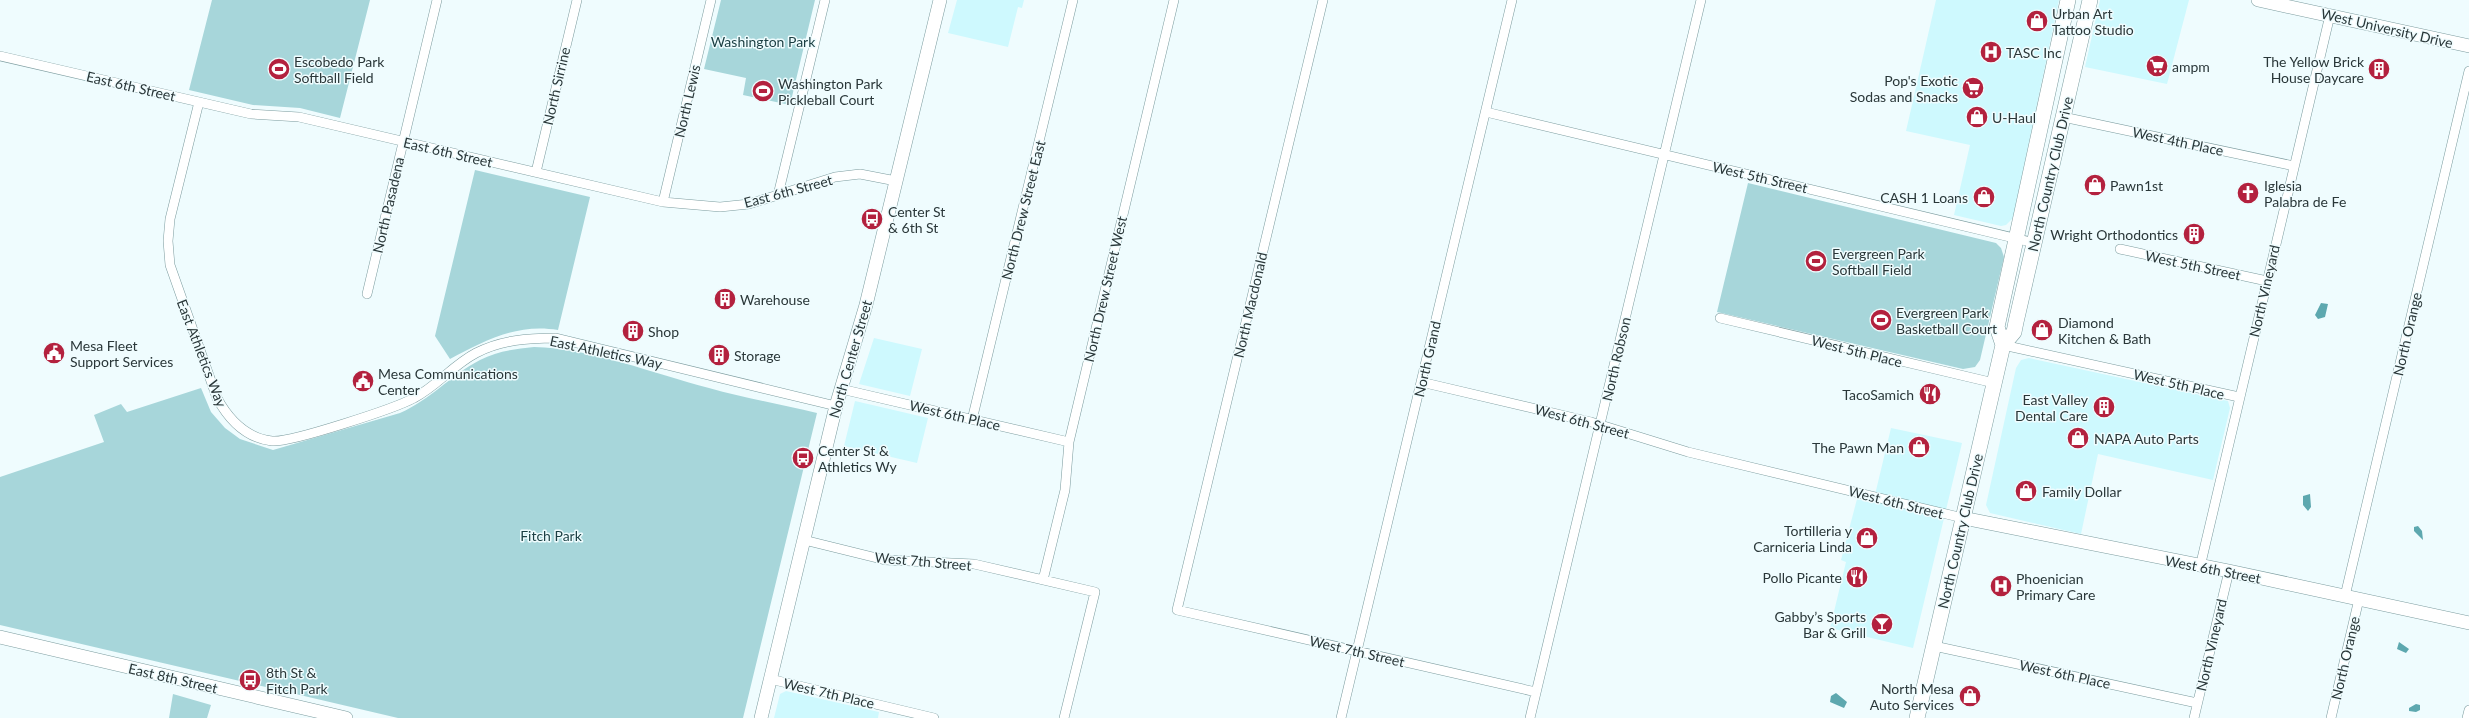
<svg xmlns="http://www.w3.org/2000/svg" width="2469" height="718" viewBox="0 0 2469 718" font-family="Lato,sans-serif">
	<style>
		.built { fill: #cef9fe }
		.green { fill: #a7d6da }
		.water { fill: #5da8af }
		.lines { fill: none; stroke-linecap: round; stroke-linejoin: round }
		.street-casing { stroke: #7c9c9f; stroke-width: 10 }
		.secondary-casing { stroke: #7c9c9f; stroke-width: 14 }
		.primary-casing { stroke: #7c9c9f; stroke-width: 16 }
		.street { stroke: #fff; stroke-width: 9 }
		.secondary { stroke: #fff; stroke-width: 13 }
		.primary { stroke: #fff; stroke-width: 15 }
		.labels { text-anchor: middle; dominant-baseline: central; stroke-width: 3; stroke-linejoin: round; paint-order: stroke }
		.poi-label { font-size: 14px; fill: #2a3739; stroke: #effcfe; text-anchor: start }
		.street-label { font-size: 14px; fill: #2a3739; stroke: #effcfe }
		.park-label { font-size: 14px; fill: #1a3e42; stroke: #effcfe }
	</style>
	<rect width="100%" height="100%" fill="#effcfe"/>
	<path class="built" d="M957,0H1024L1022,8L1018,7L1008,47L948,33Z
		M1936,0H2059L2014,213L2012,219L2006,225L2001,226L1954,215L1970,145L1906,131Z
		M2100,0H2189L2167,84L2085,67Z
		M874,338L922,349L910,396L859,384Z
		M2029,358L2228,401L2230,408L2213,480L2098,454L2081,534L1990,513L1986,505L2016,368L2021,360Z
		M855,401L928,418L917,463L844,446Z
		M1891,428L1962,443L1913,648L1830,628L1846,562L1841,560L1857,499L1873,503Z
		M786,691L879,712L878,718H774L780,694Z"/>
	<path class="green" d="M212,0H370L340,118L300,108L253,105L189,90Z
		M721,0H815L790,105L743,95L746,78L704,69Z
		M475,170L590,197L558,330C517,323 484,341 450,359L435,336Z
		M1748,183L1996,243L2001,248L2004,257L1980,360L1975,367L1963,369L1717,312Z
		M534,347C591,348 654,374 709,388C744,398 781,404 817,413L743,718H398L0,625V477L104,442L94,415L121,404L127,412L201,388L211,412L225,428L240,439L273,450L400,413C430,400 451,375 480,360C497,351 515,349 534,347Z
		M173,694L211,705L207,718H169Z"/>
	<path class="water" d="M2321,303L2328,304L2325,317L2318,319L2315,315Z
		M2310,494L2311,507L2308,511L2303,505V496Z
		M2418,526L2422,531L2423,540L2414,531V527Z
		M2399,642L2409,649L2406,653L2397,649Z
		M1836,693L1847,702L1844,708L1830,702L1831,696Z
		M2416,704L2420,705V710L2416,712L2409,711V708Z"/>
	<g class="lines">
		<g class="street-casing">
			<path id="street" d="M1323,0L1177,610L1536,692
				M0,56L251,114L299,117L663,202L720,207L749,204L835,177L860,174L896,181
				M199,102L170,219L168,241L170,265L217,398C229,420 246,438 272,441C290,443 396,408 414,398C437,386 453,365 476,353C501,340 528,338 556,338L836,406
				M1486,112L2035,243
				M2063,117L2294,166
				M536,172L577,0
				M778,195L825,0
				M663,202L711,0
				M2120,249L2267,281
				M367,294L437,0
				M1720,318L1994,383
				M2003,345L2239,397
				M1421,382L1591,422L1688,452L1963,518
				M841,389L1069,442
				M972,420L1073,0
				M804,540L885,560L974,564L1095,592L1064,718
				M2200,567L2330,15
				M1043,580L1065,490L1069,442L1174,0
				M2345,596L2469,71
				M1934,646L2197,703
				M770,679L934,718
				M1341,718L1512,0
				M1530,718L1701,0
				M2194,718L2229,571
				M2331,718L2359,599
				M2467,718L2469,710"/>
		</g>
		<g class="secondary-casing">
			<path id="secondary" d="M2258,0L2469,46
				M1963,518L2229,571L2469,623
				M0,637L346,718
				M761,718L836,406L866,305L940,0"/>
		</g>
		<g class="primary-casing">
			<path id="primary" d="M2003,345L1997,327L2068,0
				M1917,718L2003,345L2014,332L2016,322L2090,0"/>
		</g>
		<use href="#street" class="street"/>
		<use href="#secondary" class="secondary"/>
		<use href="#primary" class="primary"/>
	</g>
	<defs>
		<g id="shop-disc" transform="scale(1.15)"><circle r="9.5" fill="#b3213e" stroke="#effcfe"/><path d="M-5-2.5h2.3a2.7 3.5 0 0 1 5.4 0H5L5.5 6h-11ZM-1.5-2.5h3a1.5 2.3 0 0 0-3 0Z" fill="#fff"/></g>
		<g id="hospital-disc" transform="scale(1.15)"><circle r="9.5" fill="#b3213e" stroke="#effcfe"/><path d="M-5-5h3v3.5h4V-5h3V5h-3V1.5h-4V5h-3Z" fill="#fff"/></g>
		<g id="supermarket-disc" transform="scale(1.15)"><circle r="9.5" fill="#b3213e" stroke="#effcfe"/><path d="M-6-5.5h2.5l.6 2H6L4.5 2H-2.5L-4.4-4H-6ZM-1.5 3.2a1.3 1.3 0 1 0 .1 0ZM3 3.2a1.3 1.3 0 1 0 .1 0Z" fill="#fff"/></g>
		<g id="stadium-disc" transform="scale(1.15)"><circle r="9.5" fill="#b3213e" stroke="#effcfe"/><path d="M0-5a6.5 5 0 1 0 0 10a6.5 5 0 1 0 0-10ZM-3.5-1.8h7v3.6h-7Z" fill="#fff"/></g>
		<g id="building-disc" transform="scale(1.15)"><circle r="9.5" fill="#b3213e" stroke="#effcfe"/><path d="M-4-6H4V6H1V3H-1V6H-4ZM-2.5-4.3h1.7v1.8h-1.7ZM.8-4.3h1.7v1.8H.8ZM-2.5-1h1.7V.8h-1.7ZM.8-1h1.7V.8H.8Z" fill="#fff"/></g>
		<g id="church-disc" transform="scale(1.15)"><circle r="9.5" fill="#b3213e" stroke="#effcfe"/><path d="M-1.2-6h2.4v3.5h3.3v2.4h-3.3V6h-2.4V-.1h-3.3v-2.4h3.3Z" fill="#fff"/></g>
		<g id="bus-disc" transform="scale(1.15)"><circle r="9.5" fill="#b3213e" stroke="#effcfe"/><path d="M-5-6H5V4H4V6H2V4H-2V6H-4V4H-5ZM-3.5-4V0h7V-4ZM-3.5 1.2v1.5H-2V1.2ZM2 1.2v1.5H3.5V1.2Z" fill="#fff"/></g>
		<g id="civic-disc" transform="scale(1.15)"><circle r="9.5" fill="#b3213e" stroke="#effcfe"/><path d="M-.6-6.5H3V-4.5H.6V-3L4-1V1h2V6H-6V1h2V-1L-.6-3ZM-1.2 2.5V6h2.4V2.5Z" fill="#fff"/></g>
		<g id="restaurant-disc" transform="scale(1.15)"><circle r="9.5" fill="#b3213e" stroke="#effcfe"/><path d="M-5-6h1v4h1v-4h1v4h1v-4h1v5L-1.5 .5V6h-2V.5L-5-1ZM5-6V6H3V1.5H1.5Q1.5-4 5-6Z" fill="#fff"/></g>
		<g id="bar-disc" transform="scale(1.15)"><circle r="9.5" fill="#b3213e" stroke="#effcfe"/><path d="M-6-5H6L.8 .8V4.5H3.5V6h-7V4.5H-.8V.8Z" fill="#fff"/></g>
	</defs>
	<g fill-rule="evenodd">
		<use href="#shop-disc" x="2037" y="21"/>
		<use href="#hospital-disc" x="1991" y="52"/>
		<use href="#supermarket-disc" x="2157" y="66"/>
		<use href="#stadium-disc" x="279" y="69"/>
		<use href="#building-disc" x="2379" y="69"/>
		<use href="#supermarket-disc" x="1973" y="88"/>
		<use href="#stadium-disc" x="763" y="91"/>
		<use href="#shop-disc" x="1977" y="117"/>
		<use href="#shop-disc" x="2095" y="185"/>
		<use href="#church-disc" x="2248" y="193"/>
		<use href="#shop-disc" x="1984" y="197"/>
		<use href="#bus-disc" x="872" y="219"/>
		<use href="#building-disc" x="2194" y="234"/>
		<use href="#stadium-disc" x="1816" y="261"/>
		<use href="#building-disc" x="725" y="299"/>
		<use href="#stadium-disc" x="1881" y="320"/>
		<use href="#shop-disc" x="2042" y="330"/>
		<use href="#building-disc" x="633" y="331"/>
		<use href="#civic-disc" x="54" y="353"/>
		<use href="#building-disc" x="719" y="355"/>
		<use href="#civic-disc" x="363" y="381"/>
		<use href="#restaurant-disc" x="1930" y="394"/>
		<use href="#building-disc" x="2104" y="407"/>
		<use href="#shop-disc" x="2078" y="438"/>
		<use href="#shop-disc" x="1919" y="447"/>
		<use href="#bus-disc" x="803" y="458"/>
		<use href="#shop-disc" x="2026" y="491"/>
		<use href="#shop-disc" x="1867" y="538"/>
		<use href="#restaurant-disc" x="1857" y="577"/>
		<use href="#hospital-disc" x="2001" y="586"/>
		<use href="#bar-disc" x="1882" y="624"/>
		<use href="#bus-disc" x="250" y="680"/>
		<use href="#shop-disc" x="1970" y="696"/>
	</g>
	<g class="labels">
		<g class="poi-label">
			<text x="2052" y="13">Urban Art<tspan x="2052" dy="16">Tattoo Studio</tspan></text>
			<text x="2006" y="52">TASC Inc</text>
			<text x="294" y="61">Escobedo Park<tspan x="294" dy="16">Softball Field</tspan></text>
			<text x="2364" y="61" text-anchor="end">The Yellow Brick<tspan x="2364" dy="16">House Daycare</tspan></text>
			<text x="2172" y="66">ampm</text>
			<text x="1958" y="80" text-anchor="end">Pop's Exotic<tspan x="1958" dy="16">Sodas and Snacks</tspan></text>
			<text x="778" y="83">Washington Park<tspan x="778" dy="16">Pickleball Court</tspan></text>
			<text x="1992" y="117">U-Haul</text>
			<text x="2110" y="185">Pawn1st</text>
			<text x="2264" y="185">Iglesia<tspan x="2264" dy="16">Palabra de Fe</tspan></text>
			<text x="1968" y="197" text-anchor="end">CASH 1 Loans</text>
			<text x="888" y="211">Center St<tspan x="888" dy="16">&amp; 6th St</tspan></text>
			<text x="2178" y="234" text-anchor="end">Wright Orthodontics</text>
			<text x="1832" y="253">Evergreen Park<tspan x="1832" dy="16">Softball Field</tspan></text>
			<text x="740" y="299">Warehouse</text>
			<text x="1896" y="312">Evergreen Park<tspan x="1896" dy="16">Basketball Court</tspan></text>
			<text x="2058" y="322">Diamond<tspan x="2058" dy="16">Kitchen &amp; Bath</tspan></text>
			<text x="648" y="331">Shop</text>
			<text x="70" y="345">Mesa Fleet<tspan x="70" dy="16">Support Services</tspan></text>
			<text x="734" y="355">Storage</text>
			<text x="378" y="373">Mesa Communications<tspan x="378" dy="16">Center</tspan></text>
			<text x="1914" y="394" text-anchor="end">TacoSamich</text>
			<text x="2088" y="399" text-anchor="end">East Valley<tspan x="2088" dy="16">Dental Care</tspan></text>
			<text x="2094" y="438">NAPA Auto Parts</text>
			<text x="1904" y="447" text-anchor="end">The Pawn Man</text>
			<text x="818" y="450">Center St &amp;<tspan x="818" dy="16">Athletics Wy</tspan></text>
			<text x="2042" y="491">Family Dollar</text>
			<text x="1852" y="530" text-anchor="end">Tortilleria y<tspan x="1852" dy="16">Carniceria Linda</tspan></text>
			<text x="1842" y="577" text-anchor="end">Pollo Picante</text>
			<text x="2016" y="578">Phoenician<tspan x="2016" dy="16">Primary Care</tspan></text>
			<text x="1866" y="616" text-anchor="end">Gabby’s Sports<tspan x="1866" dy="16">Bar &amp; Grill</tspan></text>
			<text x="266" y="672">8th St &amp;<tspan x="266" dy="16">Fitch Park</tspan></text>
			<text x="1954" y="688" text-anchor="end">North Mesa<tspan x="1954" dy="16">Auto Services</tspan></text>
		</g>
		<g class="street-label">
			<text transform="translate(2387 28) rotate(13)">West University Drive</text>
			<text transform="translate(131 86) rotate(13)">East 6th Street</text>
			<text transform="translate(556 86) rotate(-77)">North Sirrine</text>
			<text transform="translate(687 101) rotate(-77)">North Lewis</text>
			<text transform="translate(2178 141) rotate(12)">West 4th Place</text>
			<text transform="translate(448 152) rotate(13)">East 6th Street</text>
			<text transform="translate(2050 174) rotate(-77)">North Country Club Drive</text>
			<text transform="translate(1760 177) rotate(13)">West 5th Street</text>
			<text transform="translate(788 191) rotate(-15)">East 6th Street</text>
			<text transform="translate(388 205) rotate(-77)">North Pasadena</text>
			<text transform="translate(1023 210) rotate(-76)">North Drew Street East</text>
			<text transform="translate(2193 265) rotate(12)">West 5th Street</text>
			<text transform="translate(1105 289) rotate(-77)">North Drew Street West</text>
			<text transform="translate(2264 291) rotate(-77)">North Vineyard</text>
			<text transform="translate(1250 305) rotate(-77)">North Macdonald</text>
			<text transform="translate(2407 334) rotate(-77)">North Orange</text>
			<text transform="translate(1857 351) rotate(14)">West 5th Place</text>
			<text transform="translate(606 352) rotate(12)">East Athletics Way</text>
			<text transform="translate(202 353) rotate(69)">East Athletics Way</text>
			<text transform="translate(850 359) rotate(-74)">North Center Street</text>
			<text transform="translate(1427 359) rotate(-77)">North Grand</text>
			<text transform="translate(1616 359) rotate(-77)">North Robson</text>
			<text transform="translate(2179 384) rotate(13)">West 5th Place</text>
			<text transform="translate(955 415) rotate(13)">West 6th Place</text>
			<text transform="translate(1582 421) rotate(15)">West 6th Street</text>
			<text transform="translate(1896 502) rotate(14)">West 6th Street</text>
			<text transform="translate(1960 531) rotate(-77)">North Country Club Drive</text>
			<text transform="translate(923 561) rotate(5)">West 7th Street</text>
			<text transform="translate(2213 569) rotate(11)">West 6th Street</text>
			<text transform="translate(2211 645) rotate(-77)">North Vineyard</text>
			<text transform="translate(1357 651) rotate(13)">West 7th Street</text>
			<text transform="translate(2345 658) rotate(-77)">North Orange</text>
			<text transform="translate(2065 674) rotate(12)">West 6th Place</text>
			<text transform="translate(173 678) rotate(13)">East 8th Street</text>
			<text transform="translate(829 693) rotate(13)">West 7th Place</text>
		</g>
		<g class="park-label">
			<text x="763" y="41">Washington Park</text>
			<text x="551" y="535">Fitch Park</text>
		</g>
	</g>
</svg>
